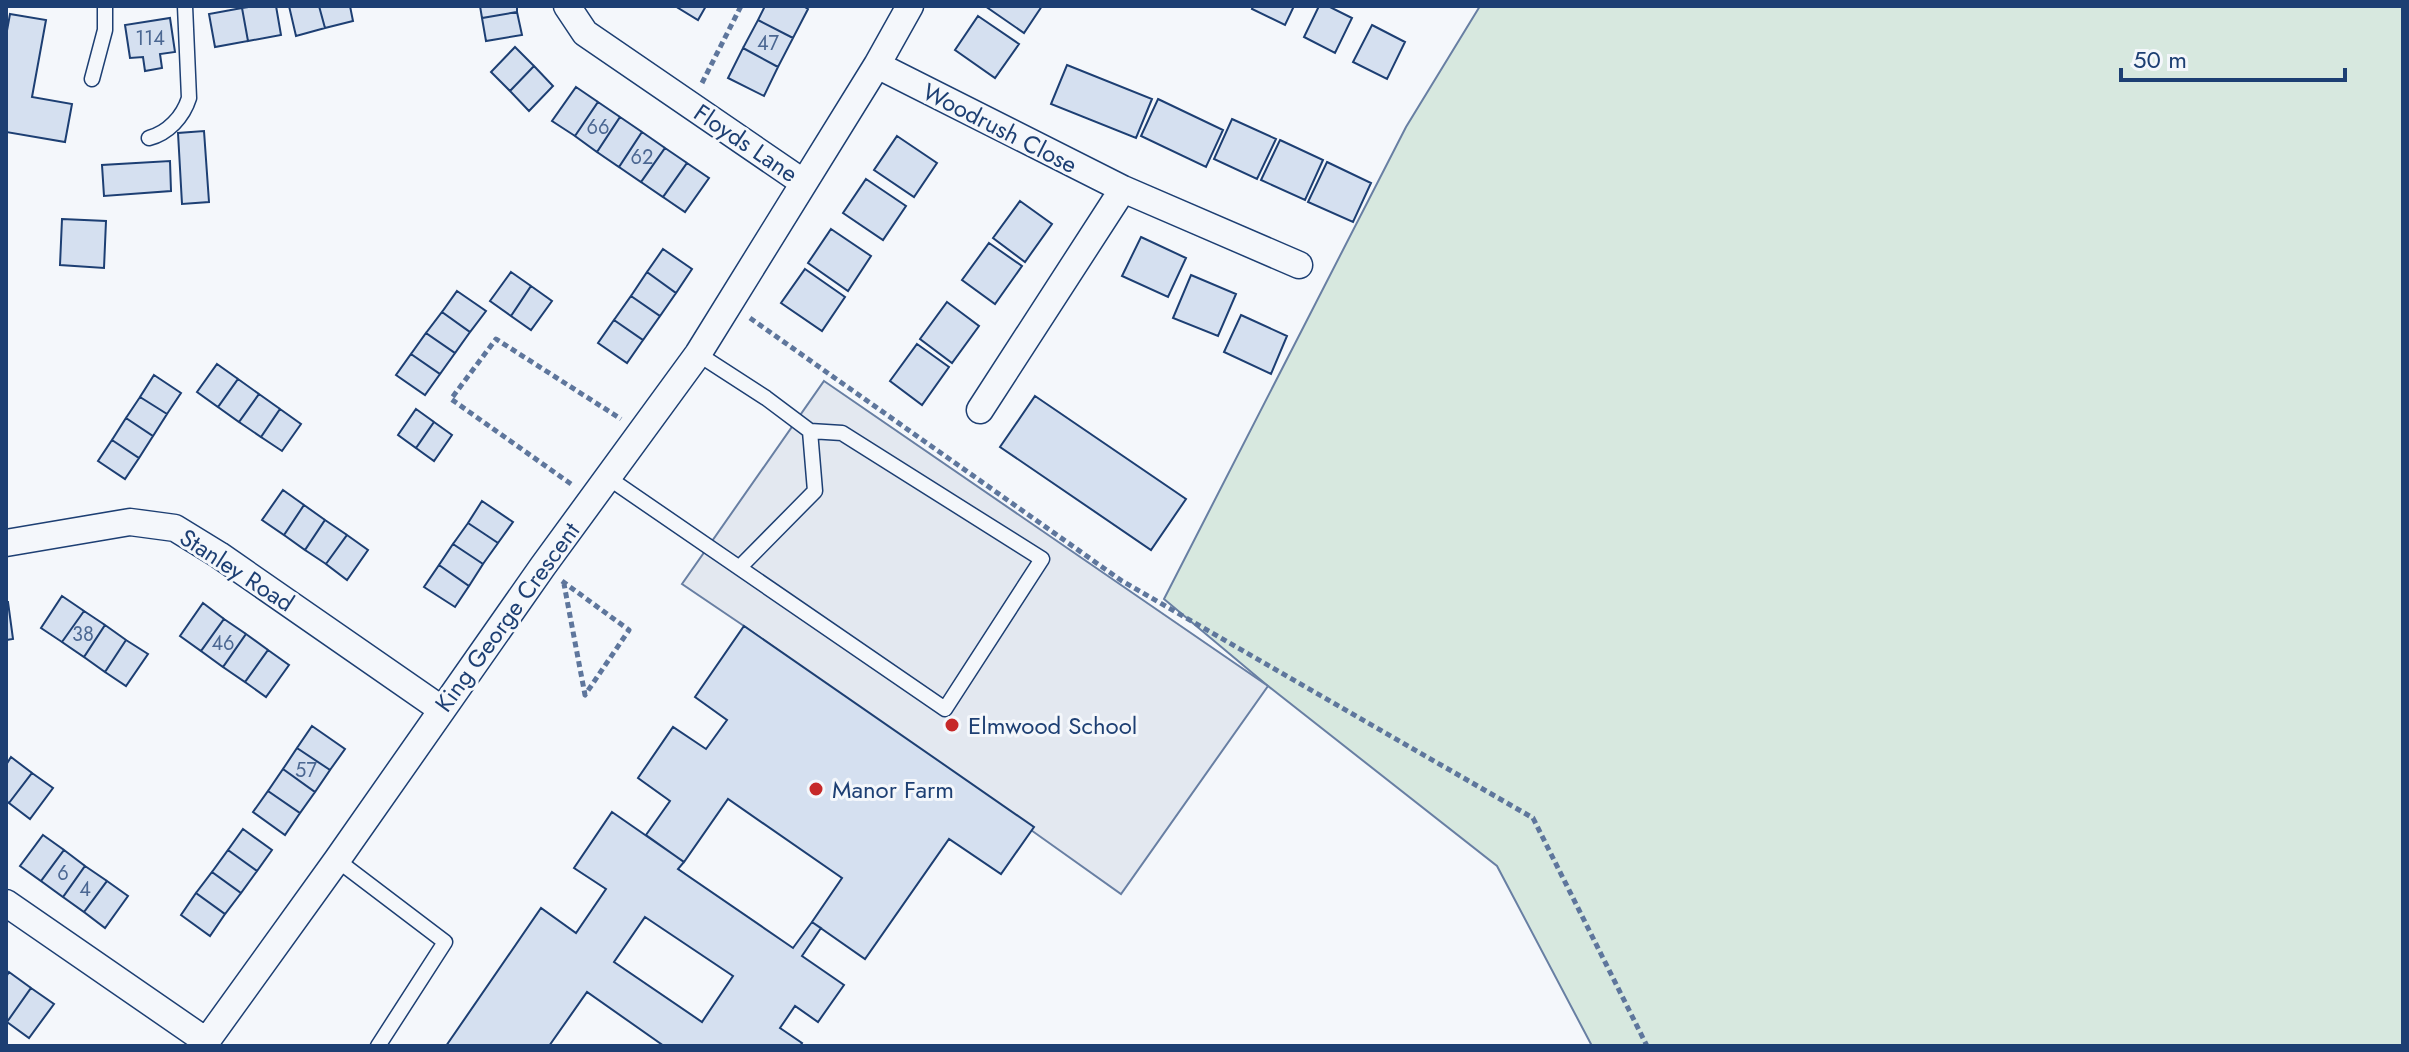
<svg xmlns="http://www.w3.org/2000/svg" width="2409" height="1052" viewBox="0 0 2409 1052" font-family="Jost,sans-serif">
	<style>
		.green { fill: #d7e8df; stroke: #687fa3; stroke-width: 2 }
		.parking { fill: #e3e8f0; stroke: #687fa3; stroke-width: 2 }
		.building { fill: #d5e0f0; stroke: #1d3f73; stroke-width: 2; fill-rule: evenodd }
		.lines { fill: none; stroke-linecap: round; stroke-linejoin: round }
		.service-casing { stroke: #1d3f73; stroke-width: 17 }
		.minor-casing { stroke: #1d3f73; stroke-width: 29 }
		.path { stroke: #5e769c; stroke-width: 5; stroke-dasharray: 6 4; stroke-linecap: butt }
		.service { stroke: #f4f7fb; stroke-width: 14 }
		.minor { stroke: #f4f7fb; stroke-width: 26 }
		.poi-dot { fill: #c62828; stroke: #f4f7fb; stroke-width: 3 }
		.labels { text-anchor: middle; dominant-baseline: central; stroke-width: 6; stroke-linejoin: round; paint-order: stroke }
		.number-label { font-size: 20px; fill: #4b6792 }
		.street-label { font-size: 24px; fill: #1d3f73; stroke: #f4f7fb }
		.poi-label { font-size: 24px; fill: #1d3f73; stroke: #f4f7fb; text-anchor: start }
	</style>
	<rect width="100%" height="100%" fill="#f4f7fb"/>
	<path class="green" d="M1480,6H2403V1046H1592L1497,866L1268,686L1164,599L1406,127Z"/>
	<path class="parking" d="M824,381L1268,686L1121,894L744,626L682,584Z"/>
	<path class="building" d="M255,6H276L281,35L248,41L242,8Z
		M289,6H319L325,28L296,36Z
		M319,6H350L353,21L325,28Z
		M480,6H517V12L482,18Z
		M675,6H706L698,20Z
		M765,6H803L808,9L793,38L758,20Z
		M985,6H1042L1024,33Z
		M1253,6H1294L1285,25L1252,9Z
		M1319,6H1328L1352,18L1335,53L1304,37Z
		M242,8L248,41L215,47L209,14Z
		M517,12L522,35L486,41L482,18Z
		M10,14L46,20L32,97L72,104L65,142L6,132V36Z
		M978,16L1019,44L995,78L955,50Z
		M170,18L175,52L160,54L162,68L145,71L143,57L130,58L125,25Z
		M758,20L793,38L778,67L743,48Z
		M1372,25L1405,42L1387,79L1353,62Z
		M515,47L534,66L510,91L491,72Z
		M743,48L778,67L764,96L728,78Z
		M1067,65L1152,99L1136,138L1051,104Z
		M534,66L553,86L529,111L510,91Z
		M576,87L598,102L575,136L552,121Z
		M1158,99L1223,130L1206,167L1141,136Z
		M598,102L620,117L597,152L575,136Z
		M620,117L642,132L619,167L597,152Z
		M1232,119L1276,139L1257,179L1214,159Z
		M204,131L209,202L182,204L178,133Z
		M642,132L665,148L641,182L619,167Z
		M897,136L937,163L914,197L874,170Z
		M1280,140L1323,160L1305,200L1261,180Z
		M665,148L687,163L663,197L641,182Z
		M170,161L171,191L104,196L102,165Z
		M1327,162L1371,183L1353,222L1308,202Z
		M687,163L709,178L685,212L663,197Z
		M866,179L906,206L883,240L843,213Z
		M1020,201L1052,224L1025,262L993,238Z
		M62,219L106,221L104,268L60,265Z
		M831,229L871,256L848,291L808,263Z
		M1141,237L1186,258L1168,297L1122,276Z
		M989,243L1022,266L995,304L962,280Z
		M663,249L692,269L676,293L647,272Z
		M805,269L845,297L822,331L781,303Z
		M511,272L531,286L511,316L490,301Z
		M647,272L676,293L660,316L631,296Z
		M1191,275L1236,294L1218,336L1173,318Z
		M531,286L552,301L531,330L511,316Z
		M457,291L486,311L470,332L442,312Z
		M631,296L660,316L643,340L614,320Z
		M947,302L979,326L952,363L920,339Z
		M442,312L470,332L455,353L426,333Z
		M1241,315L1287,336L1271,374L1224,352Z
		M614,320L643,340L627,363L598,343Z
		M426,333L455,353L440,374L411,354Z
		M917,344L949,367L922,405L890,381Z
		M411,354L440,374L425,395L396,375Z
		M217,364L238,379L218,407L197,392Z
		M154,375L181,393L167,414L140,397Z
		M238,379L259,394L239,422L218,407Z
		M259,394L280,409L261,437L239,422Z
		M1035,396L1186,499L1151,550L1000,447Z
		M140,397L167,414L153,436L126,418Z
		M280,409L301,424L282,451L261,437Z
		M416,409L434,422L416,448L398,435Z
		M126,418L153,436L139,458L112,440Z
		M434,422L452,435L434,461L416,448Z
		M112,440L139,458L125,479L98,461Z
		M283,490L304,505L284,535L262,520Z
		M482,501L513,522L498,543L468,523Z
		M304,505L325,520L305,550L284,535Z
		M325,520L347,535L326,564L305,550Z
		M468,523L498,543L483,564L453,544Z
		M347,535L368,550L347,580L326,564Z
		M453,544L483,564L469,586L439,565Z
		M439,565L469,586L455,607L424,587Z
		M62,596L84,611L62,642L41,628Z
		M6,602H8L13,639L6,640Z
		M203,603L224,619L201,651L180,636Z
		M84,611L105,625L84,657L62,642Z
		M224,619L246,634L223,667L201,651Z
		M105,625L126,640L105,672L84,657Z
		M744,626L1034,827L1001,874L949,839L865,959L812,922L842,878L728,799L684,862L646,835L670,801L638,778L673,727L706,749L727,720L695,697Z
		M246,634L268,650L245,682L223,667Z
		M126,640L148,654L126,686L105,672Z
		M268,650L289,665L266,697L245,682Z
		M312,726L345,749L330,770L297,748Z
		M297,748L330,770L315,792L283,769Z
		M11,757L32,773L9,803L6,801V765Z
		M283,769L315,792L300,813L268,791Z
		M32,773L53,788L30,819L9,803Z
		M268,791L300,813L285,835L253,812Z
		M612,812L684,862L678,869L793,948L812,922L821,928L802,956L844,985L818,1022L795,1006L780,1028L802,1043L800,1046H664L587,992L549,1046H446L541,908L576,933L606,889L574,868ZM645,917L733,976L702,1022L614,962Z
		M243,829L272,850L257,871L228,850Z
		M43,835L64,850L41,881L20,866Z
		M64,850L85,866L63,897L41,881Z
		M228,850L257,871L241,893L212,872Z
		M85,866L107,881L84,912L63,897Z
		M212,872L241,893L225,914L196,893Z
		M107,881L128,896L105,928L84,912Z
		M196,893L225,914L210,936L181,915Z
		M9,972L31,988L7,1022L6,977Z
		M31,988L54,1004L29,1038L7,1022Z"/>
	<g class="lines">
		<g class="service-casing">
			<path id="service" d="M92,79L105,30V6
				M149,138C168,133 183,117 189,98L185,6
				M607,477L945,709L1042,559L842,433L810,431L766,398L698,354
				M741,566L815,491L810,431
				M337,860L445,942L378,1046"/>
		</g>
		<g class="minor-casing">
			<path id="minor" d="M567,6L585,33L804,183
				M877,65L1123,189L1299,265
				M980,410L1123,189
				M6,543L130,522L175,528L219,555L441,709
				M6,903L206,1041
				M203,1046L337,860L543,566L698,354L877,65L910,6"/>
		</g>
		<path class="path" d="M702,83L741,6
			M750,318L1122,581L1533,818L1647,1046
			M571,484L451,399L496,339L621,419
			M562,581L629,630L585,695L564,584"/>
		<use href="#service" class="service"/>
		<use href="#minor" class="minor"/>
	</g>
	<g class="poi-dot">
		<circle cx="952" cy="725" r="8"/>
		<circle cx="816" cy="789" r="8"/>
	</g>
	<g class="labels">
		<g class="number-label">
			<text x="150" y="38">114</text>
			<text x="768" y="43">47</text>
			<text x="598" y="127">66</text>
			<text x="642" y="157">62</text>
			<text x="83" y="634">38</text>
			<text x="223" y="643">46</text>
			<text x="306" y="770">57</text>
			<text x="63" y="873">6</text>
			<text x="85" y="889">4</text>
		</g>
		<g class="street-label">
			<text transform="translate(1000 128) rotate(27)">Woodrush Close</text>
			<text transform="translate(746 143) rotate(34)">Floyds Lane</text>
			<text transform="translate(237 570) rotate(33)">Stanley Road</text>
			<text transform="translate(507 617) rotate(-54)">King George Crescent</text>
		</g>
		<g class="poi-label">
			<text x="968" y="725">Elmwood School</text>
			<text x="832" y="789">Manor Farm</text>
		</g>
	</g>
	<rect width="2409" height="1052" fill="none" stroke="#1d3f73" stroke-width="16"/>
	<path d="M2121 68v12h224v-12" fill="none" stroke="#1d3f73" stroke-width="4"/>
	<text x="2133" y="68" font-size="24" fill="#1d3f73" stroke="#f4f7fb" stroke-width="6" paint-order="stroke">50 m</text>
</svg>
